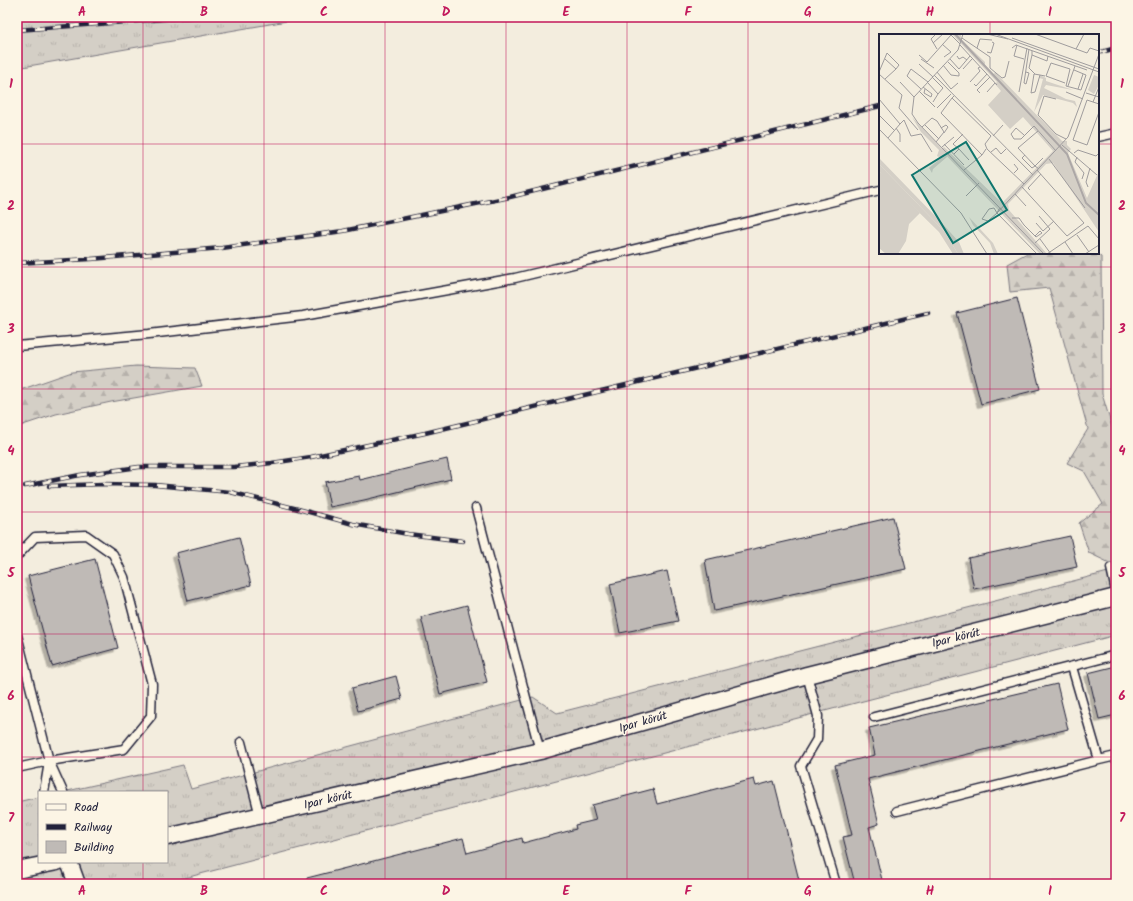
<svg xmlns="http://www.w3.org/2000/svg" width="1133" height="901" viewBox="0 0 1133 901" font-family="Kalam,sans-serif">
	<style>
		.grass { fill: url(#grass-tufts); stroke: #7b7880 }
		.forest { fill: url(#forest-firs); stroke: #7b7880 }
		.building { fill: #bfbab6; stroke: #22223b; filter: url(#shadow) }
		.lines { fill: none; stroke-linecap: round; stroke-linejoin: round }
		.lane-casing { stroke: #22223b; stroke-width: 11 }
		.street-casing { stroke: #22223b; stroke-width: 19 }
		.lane { stroke: #fcf5e5; stroke-width: 8 }
		.street { stroke: #fcf5e5; stroke-width: 16 }
		.rail-casing { stroke: #22223b; stroke-width: 4.5 }
		.rail { stroke: #fcf5e5; stroke-width: 3; stroke-dasharray: 9; stroke-linecap: butt }
		.grid { fill: none; stroke: #c2185b; stroke-width: 1; stroke-opacity: 0.55 }
		.labels { text-anchor: middle; dominant-baseline: central; stroke-width: 3; stroke-linejoin: round; paint-order: stroke }
		.street-label { font-size: 12px; fill: #22223b; stroke: #fcf5e5 }
		.inset-river { fill: none; stroke: #aca7a6; stroke-width: 2 }
		.inset-road { fill: none; stroke: #9f9c9d; stroke-width: 1 }
		.view { fill: #0f766e; fill-opacity: 0.15; stroke: #0f766e; stroke-width: 2 }
		.inset-edge { fill: none; stroke: #22223b; stroke-width: 2 }
		.neatline { fill: none; stroke: #c2185b; stroke-width: 1.5 }
		.grid-label { font-size: 13px; text-anchor: middle; font-weight: bold; fill: #c2185b }
	</style>
	<defs>
		<pattern id="grass-tufts" width="24" height="20" patternUnits="userSpaceOnUse"><rect width="24" height="20" fill="#d4cfc6"/><path d="M3 7l-1-3M5 7V3M7 7l1-3M15 17l-1-3M17 17v-4M19 17l1-3" fill="none" stroke="#b6b1ab"/></pattern>
		<pattern id="forest-firs" width="22" height="20" patternUnits="userSpaceOnUse"><rect width="22" height="20" fill="#d4cfc6"/><path d="M5 1l3.5 6h-7zM16 11l3.5 6h-7z" fill="#b6b1ab"/></pattern>
		<filter id="shadow"><feDropShadow dx="-3.5" dy="3.5" stdDeviation="0" flood-color="#0004"/></filter>
	</defs>
	<rect width="100%" height="100%" fill="#f3edde"/>
	<filter id="ink" filterUnits="userSpaceOnUse"><feTurbulence type="fractalNoise" baseFrequency=".025" numOctaves="2"/><feDisplacementMap in="SourceGraphic" scale="8" xChannelSelector="R" yChannelSelector="G"/><feConvolveMatrix kernelMatrix="1 2 1 2 8 2 1 2 1" color-interpolation-filters="sRGB"/></filter>
	<g filter="url(#ink)">
		<path class="grass" d="M17,17H310L17,68Z
			M1116,570V635L162,884H17V802L39,797V862H167V792H63L183,765L191,789L533,697L557,713Z"/>
		<path class="forest" d="M1027,253H1096L1101,257L1102,394L1116,440V566L1089,553L1079,523L1103,504L1084,471L1067,463L1088,429L1049,288L1010,292L1007,264Z
			M136,366L195,368L202,386L111,402L56,414L17,427V391L72,372Z"/>
		<path class="building" d="M1017,298L1040,389L981,404L957,313Z
			M447,459L451,479L364,500L330,507L325,482L359,476L360,480Z
			M893,517L906,569L714,611L705,560Z
			M1070,536L1077,567L974,589L968,558Z
			M239,537L251,585L188,601L176,553Z
			M95,559L118,648L52,666L28,576Z
			M667,571L678,621L620,633L610,584Z
			M467,605L487,682L440,694L421,617Z
			M1116,666V715L1099,719L1088,673Z
			M396,676L402,699L358,711L352,688Z
			M1057,684L1068,729L868,779L879,824L869,827L883,884H855L843,837L852,835L835,765L875,755L869,728Z
			M754,779L756,786L774,781L800,884H307V878L463,838L467,853L522,838L523,843L576,829L575,825L596,820L592,805L653,789L657,804Z"/>
		<g class="lines">
			<g class="lane-casing">
				<path id="lane" d="M1098,137L1116,133
					M17,346L149,334L303,316L515,278L880,190
					M476,508L540,751
					M17,556L35,537L86,535L113,554L124,577L152,684L151,716L124,749L49,761L17,768
					M1111,568L1116,591
					M17,635L49,761L63,792
					M807,675L818,716L817,739L801,766L836,884
					M874,717L1116,655
					M241,742L260,816
					M1099,760L1116,756
					M44,792L49,762
					M897,811L1099,760L1072,667"/>
			</g>
			<g class="street-casing">
				<path id="street" d="M167,837L540,751L807,675L1116,597
					M69,862L77,884
					M17,870L57,862"/>
			</g>
			<use href="#lane" class="lane"/>
			<use href="#street" class="street"/>
			<g class="rail-casing">
				<path id="rail" d="M17,30L192,17
					M1098,53L1116,48
					M17,263L91,259L222,248L343,231L510,197L880,106
					M25,486L80,475L139,467H234L272,463L311,457L425,433L928,313
					M49,486L103,484L155,485L230,492L298,509L353,524L408,534L463,541"/>
			</g>
			<use href="#rail" class="rail"/>
		</g>
	</g>
	<path class="grid" d="M143,17V792M264,17V884M385,17V884M506,17V884M627,17V884M748,17V884M869,17V884M990,17V35M17,144H880M1098,144H1116M990,253V884M17,267H1116M17,389H1116M17,512H1116M17,634H1116M17,757H1116M143,862V884"/>
	<g class="labels">
		<g class="street-label">
			<text transform="translate(956 638) rotate(-14)">Ipar körút</text>
			<text transform="translate(643 722) rotate(-16)">Ipar körút</text>
			<text transform="translate(328 800) rotate(-13)">Ipar körút</text>
		</g>
	</g>
	<g transform="translate(879 34)">
		<rect width="220" height="220" fill="#f3edde"/>
		<path d="M73,0H82V5L106,28V31L115,40L116,38L183,107H188V111L192,115L189,119L208,164L220,137V198L174,129L167,130L129,170L130,176L168,220H161L62,116L65,113L123,169L174,117L144,83L131,95L109,71L122,57L116,50L118,48ZM215,41L220,43V51L215,60L209,56ZM0,124L63,189L80,208L85,220H79L66,198L0,130ZM0,137L41,179L30,190L27,207L19,220H7L0,214Z" fill="#d4cfc6"/>
		<path d="M161,41L167,44V47L194,56L167,51L165,54L187,65L196,67L198,73L194,69L164,61L155,78L164,45L160,44ZM33,83L68,120V123L54,135L53,139L50,134L62,124L58,122L60,116L42,98ZM0,130L66,198L79,220H74L60,198L9,148L0,137ZM90,183L114,209L119,220H115L111,209L94,191Z" fill="#d4cfc6"/>
		<path class="inset-river" d="M76,0L188,120L207,169L220,181"/>
		<path class="inset-road" d="M57,0L52,5L58,15M84,0L79,16L35,63L33,80L39,89L165,220M108,0L129,5M116,0L220,38M156,0L208,19L211,14L220,17M72,1L81,10M83,4L111,23V34L123,44L126,43L130,27M133,4L220,35M54,9L64,0M63,10L72,18L65,23M81,11L118,51M138,11L135,22L145,25M98,14L101,5L113,6M133,14L137,11L208,36M197,15L205,0M153,17V21L168,27L169,22M108,18L112,19L115,9L113,8M40,21L48,28L72,1M153,21L150,34L156,40M78,22L80,25L84,23L88,26M42,25L55,34M71,25L80,35L91,22M40,30L54,43M64,31L72,41L80,42V39L69,28M84,35L93,25M0,38L8,19L20,31L17,35L6,25M58,38L72,55L79,49M147,38L150,39L147,50L145,49L150,15M0,40L23,61L20,74L39,96M55,41L154,141M161,41L155,40L152,59L156,58L161,41L166,42M53,43L64,54L59,60M6,45L17,35M21,48L35,63M91,48L101,37L99,34L101,33M49,49L59,60L54,68M186,49L167,42L172,29L191,35L187,52L202,56L207,41L195,36M95,50L97,52L108,40M189,52L196,32M44,53L53,60L52,63L45,59L46,55M42,55L28,42L32,35L49,48M199,55L204,40M40,57L56,73M108,58L116,49M140,58L148,14M187,58L204,65M101,59L98,56L111,43M207,59L220,63M75,62L73,64L112,102L106,110L108,115L145,150M73,64L62,79L103,121L107,115M0,65L21,90L25,86M177,65L165,62L159,81L177,100L187,105M214,68L220,53M220,70L208,66L194,106L208,111L220,78M58,74L72,60M0,81L15,96M25,86L32,102L42,100L53,118M46,91L60,105M43,93L53,84L58,87L65,98L57,108M17,94L21,100V108M62,94L67,91L69,93L65,99M0,95L82,179L108,220M159,97L139,114L156,132L164,124M145,101L137,94L132,100L135,105H142L155,92L177,117M114,102L124,91M9,104L21,90M65,110L85,131M183,111L218,141M63,113L75,103M80,115L74,110L84,100M112,118L117,114L122,120L127,115M195,119L199,116L217,122L220,119M75,120L80,115L90,126M146,121L143,124L153,134L156,132L160,135M198,123L196,128L205,139L203,145M170,125L206,174M135,130L139,135L135,139M85,136L103,121M143,153L188,202L205,189L158,136M209,153L207,148L211,134M151,156L149,154L162,140M136,160L147,172M87,162L100,149M122,174L120,175L118,179L109,187L103,185L110,175L115,174L118,179L158,220M118,179L189,103L220,20M133,184H140L145,191L157,203L163,199L161,197L156,202M157,189L164,197L175,187M198,201L210,218M161,205L172,220M186,208L194,220M156,209L171,195L160,182M168,220L209,192L220,205M206,220L220,211"/>
		<path class="view" d="M87,108L128,176L74,209L33,141Z"/>
		<rect width="220" height="220" class="inset-edge"/>
	</g>
	<rect width="1133" height="901" fill="none" stroke="#fcf5e5" stroke-width="44"/>
	<rect x="38" y="791" width="130" height="72" fill="#fcf5e5" stroke="#a5a1a1"/>
	<rect x="46" y="804" width="20" height="6" fill="#fcf5e5" stroke="#a5a1a1"/>
	<text x="74" y="811" font-size="12" fill="#22223b">Road</text>
	<rect x="46" y="824" width="20" height="6" fill="#22223b" stroke="#a5a1a1"/>
	<text x="74" y="831" font-size="12" fill="#22223b">Railway</text>
	<rect x="46" y="841" width="20" height="12" fill="#bfbab6" stroke="#a5a1a1"/>
	<text x="74" y="851" font-size="12" fill="#22223b">Building</text>
	<rect x="22" y="22" width="1089" height="857" class="neatline"/>
	<g class="grid-label">
		<text x="82" y="16">A</text>
		<text x="204" y="16">B</text>
		<text x="324" y="16">C</text>
		<text x="446" y="16">D</text>
		<text x="566" y="16">E</text>
		<text x="688" y="16">F</text>
		<text x="808" y="16">G</text>
		<text x="930" y="16">H</text>
		<text x="1050" y="16">I</text>
		<text x="11" y="88">1</text>
		<text x="1122" y="88">1</text>
		<text x="11" y="210">2</text>
		<text x="1122" y="210">2</text>
		<text x="11" y="333">3</text>
		<text x="1122" y="333">3</text>
		<text x="11" y="455">4</text>
		<text x="1122" y="455">4</text>
		<text x="11" y="577">5</text>
		<text x="1122" y="577">5</text>
		<text x="11" y="700">6</text>
		<text x="1122" y="700">6</text>
		<text x="11" y="822">7</text>
		<text x="1122" y="822">7</text>
		<text x="82" y="895">A</text>
		<text x="204" y="895">B</text>
		<text x="324" y="895">C</text>
		<text x="446" y="895">D</text>
		<text x="566" y="895">E</text>
		<text x="688" y="895">F</text>
		<text x="808" y="895">G</text>
		<text x="930" y="895">H</text>
		<text x="1050" y="895">I</text>
	</g>
</svg>
